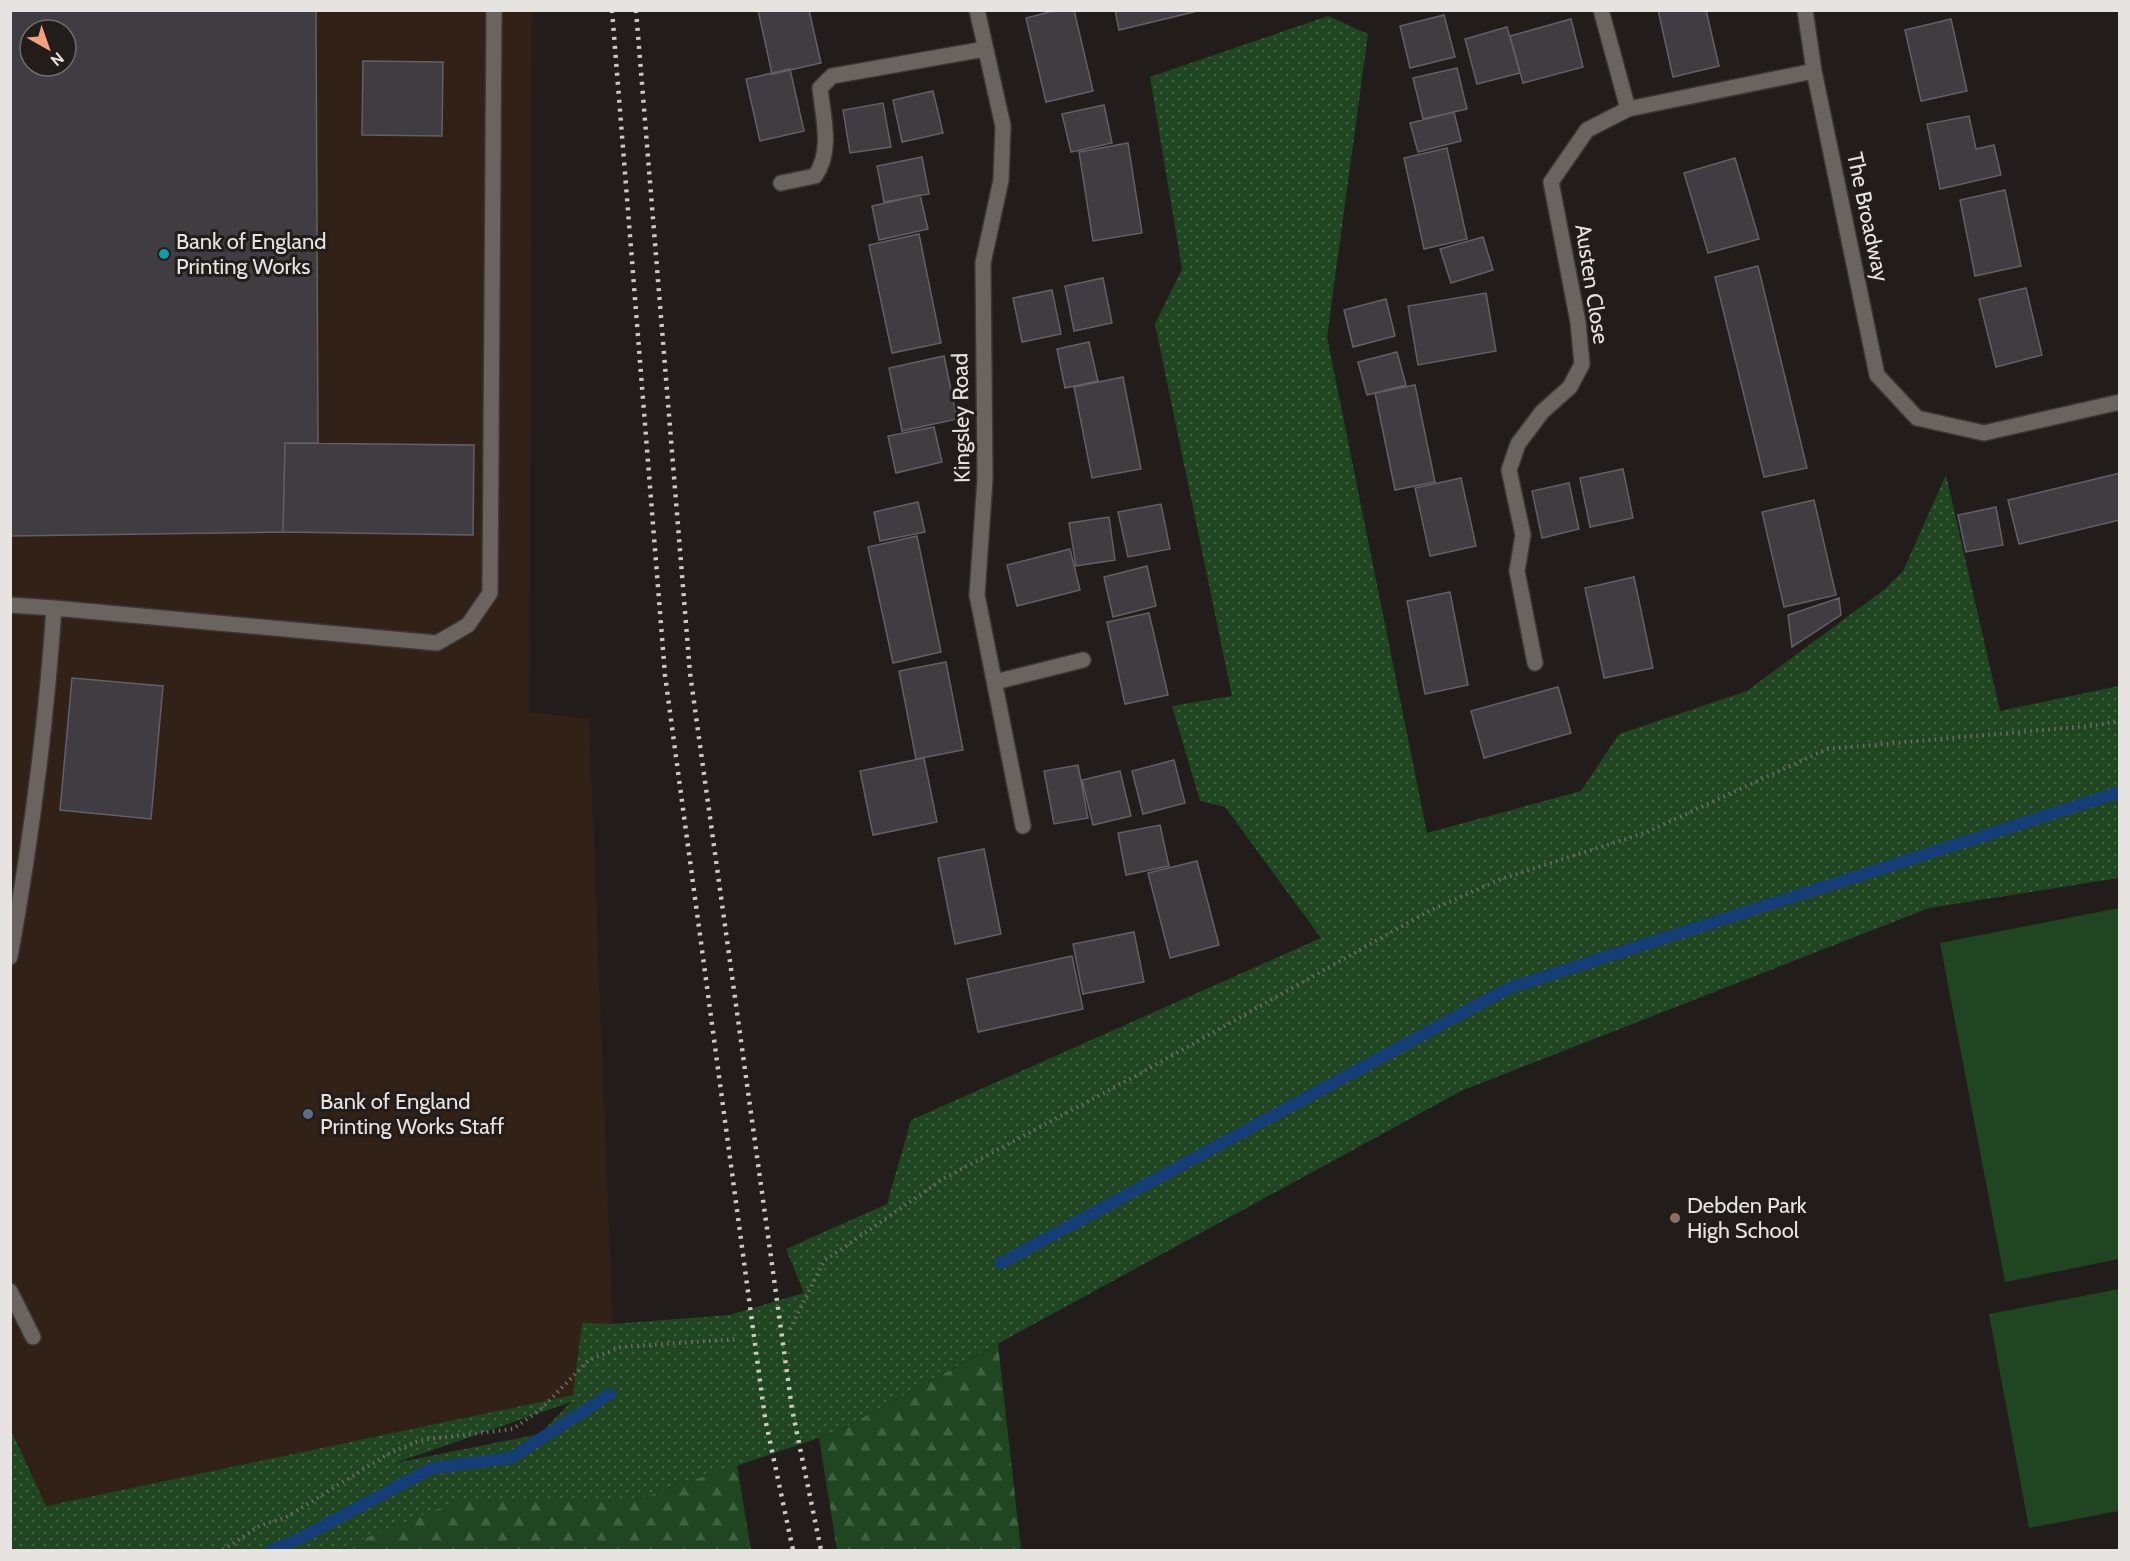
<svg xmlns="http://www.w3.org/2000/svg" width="2130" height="1561" viewBox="0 0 2130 1561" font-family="Cabin,sans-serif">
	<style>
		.industrial { fill: #312117; fill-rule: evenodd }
		.grass { fill: url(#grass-dots); fill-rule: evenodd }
		.forest { fill: url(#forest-firs) }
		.pitch { fill: #1f4620 }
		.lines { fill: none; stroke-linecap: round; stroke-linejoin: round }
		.stream { stroke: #153e79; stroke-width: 12 }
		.building { fill: #3f3d42; stroke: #626066; stroke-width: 1.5; fill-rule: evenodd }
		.service-casing { stroke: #3b3735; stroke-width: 18 }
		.minor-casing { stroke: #3b3735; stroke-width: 18 }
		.path { stroke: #706c69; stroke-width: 4; stroke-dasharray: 1.5 4.5; stroke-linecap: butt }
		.service { stroke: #6a6360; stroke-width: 15 }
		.minor { stroke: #6a6360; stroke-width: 15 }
		.rail { stroke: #cbc8c6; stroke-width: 4.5; stroke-dasharray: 3 6; stroke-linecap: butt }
		.culture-dot { fill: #0f9aa8; stroke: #221d1a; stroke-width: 2 }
		.service-dot { fill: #5c6f8a; stroke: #221d1a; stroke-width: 2 }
		.education-dot { fill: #8d6e63; stroke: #221d1a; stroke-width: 2 }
		.labels { text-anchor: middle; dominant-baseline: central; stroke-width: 6; stroke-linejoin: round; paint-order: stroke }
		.street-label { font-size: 22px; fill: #e6e3e1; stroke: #221d1a }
		.poi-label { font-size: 22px; fill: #e6e3e1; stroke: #221d1a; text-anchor: start }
	</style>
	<defs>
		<pattern id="grass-dots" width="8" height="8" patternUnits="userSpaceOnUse" patternTransform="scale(1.5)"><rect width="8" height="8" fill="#1f4620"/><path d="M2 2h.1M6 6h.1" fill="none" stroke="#406140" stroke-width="1.8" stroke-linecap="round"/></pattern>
		<pattern id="forest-firs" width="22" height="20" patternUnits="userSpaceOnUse" patternTransform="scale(1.5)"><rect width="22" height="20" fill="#1f4620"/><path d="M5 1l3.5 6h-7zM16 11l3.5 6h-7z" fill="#406140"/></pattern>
	</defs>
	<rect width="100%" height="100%" fill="#221d1a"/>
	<path class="industrial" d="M10,11H532L529,712L589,719L615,1386L46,1506L11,1427ZM30,30H66V66H30Z"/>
	<path class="grass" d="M1328,16L1368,34L1327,337L1427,833L1581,791L1619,734L1747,691L1885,589L1903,571L1946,475L2000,711L2119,686V878L1929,908L1461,1091L836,1432L636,1500L612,1550H11L10,1427L46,1506L573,1395L582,1323L612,1324L729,1315L804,1293L786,1249L887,1204L911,1120L1321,938L1225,807L1200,801L1172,706L1232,696L1155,324L1182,269L1150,77ZM571,1402L540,1434L395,1463Z"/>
	<path class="forest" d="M998,1344L1021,1550H837L819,1438L836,1432Z
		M737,1465L751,1550H336L458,1501L636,1500Z"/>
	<path class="pitch" d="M2119,908V1259L2005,1282L1940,943Z
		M2119,1289V1511L2029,1528L1989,1314Z"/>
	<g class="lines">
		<path class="stream" d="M1001,1263L1509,988L2120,792
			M271,1550L297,1540L432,1468L511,1458L610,1394"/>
	</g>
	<path class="building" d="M10,10H316L318,443H285L283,532L10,536ZM30,30H66V66H30Z
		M758,10H809L821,63L772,74Z
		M1057,10H1074L1093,91L1046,102L1026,18Z
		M1115,10H1202L1119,30Z
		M1658,10H1706L1719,66L1673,77Z
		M1444,15L1455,57L1410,68L1400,26Z
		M1571,19L1583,67L1523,83L1510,36Z
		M1951,19L1967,91L1921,101L1905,30Z
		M1507,27L1520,73L1477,84L1465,39Z
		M363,61L443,62L442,136L362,135Z
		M1457,68L1467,109L1423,119L1413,78Z
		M790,69L804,131L760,141L746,79Z
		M933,91L943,133L902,142L893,100Z
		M883,103L891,147L850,153L843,110Z
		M1104,105L1112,143L1071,152L1062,114Z
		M1454,112L1461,141L1418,152L1410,123Z
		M1969,116L1976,149L1994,145L2001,175L1940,189L1927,124Z
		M1128,143L1142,233L1093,241L1079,152Z
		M1447,148L1467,239L1424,249L1404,158Z
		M922,157L929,194L884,202L877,166Z
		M1735,158L1759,239L1708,253L1684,173Z
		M2005,190L2021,266L1975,276L1960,200Z
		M920,195L928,229L879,240L872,206Z
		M919,234L941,343L892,353L869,245Z
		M1483,237L1493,270L1451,283L1440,249Z
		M1758,266L1807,468L1764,477L1715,277Z
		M1103,278L1112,323L1074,331L1065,286Z
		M2026,288L2042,355L1996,367L1979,299Z
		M1052,290L1061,334L1022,342L1013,298Z
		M1486,293L1496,351L1418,365L1408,306Z
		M1386,299L1395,336L1353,347L1344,310Z
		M1089,342L1098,381L1065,388L1057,349Z
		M1397,352L1406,385L1367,395L1358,362Z
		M944,356L957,419L902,431L889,368Z
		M1123,377L1141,469L1092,478L1074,387Z
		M1415,385L1435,482L1395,490L1375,393Z
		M934,427L942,462L896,473L888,436Z
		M285,443L474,445L473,535L283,532Z
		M1623,469L1633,518L1590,527L1580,478Z
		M2120,473V520L2019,544L2008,500Z
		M1461,478L1476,546L1430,556L1415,488Z
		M1569,483L1579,529L1542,538L1532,491Z
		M1814,500L1836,595L1784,607L1762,512Z
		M918,502L925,532L880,541L874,512Z
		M1161,504L1170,549L1128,557L1118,512Z
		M1996,507L2003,545L1966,552L1958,515Z
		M1109,517L1115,560L1076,566L1069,523Z
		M917,536L941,652L893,663L868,547Z
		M1070,549L1080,590L1017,606L1007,565Z
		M1147,566L1156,606L1113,617L1104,577Z
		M1634,577L1653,668L1604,678L1585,588Z
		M1450,592L1468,685L1425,694L1407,601Z
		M1839,598L1841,615L1792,647L1788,615Z
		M1149,613L1168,695L1125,704L1107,622Z
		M946,662L963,750L916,759L899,671Z
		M72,678L163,686L151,819L60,810Z
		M1558,687L1571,733L1484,758L1471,711Z
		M924,758L937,822L873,835L860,771Z
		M1174,760L1185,803L1143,814L1132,771Z
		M1078,765L1088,818L1054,824L1044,771Z
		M1120,771L1131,816L1093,825L1082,780Z
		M1160,825L1169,866L1126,875L1118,833Z
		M984,849L1001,934L955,944L938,858Z
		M1197,861L1219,945L1170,958L1148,873Z
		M1134,932L1144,982L1083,994L1073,944Z
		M1072,956L1083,1009L978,1032L967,979Z"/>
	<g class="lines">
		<g class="service-casing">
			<path id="service" d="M1601,10L1628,109
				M781,183L815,176C833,151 823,117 820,88L832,76L985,49
				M10,605L54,608C46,725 31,842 10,957
				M54,608L437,643L468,625L490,593L494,10
				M10,1291L33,1337"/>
		</g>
		<g class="minor-casing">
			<path id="minor" d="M977,10L1003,126L1001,180L983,263L985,479L977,595L1023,826
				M1805,10L1814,71L1877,375L1917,418L1984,433L2120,402
				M1535,663L1517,571L1523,535L1509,470L1518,444L1542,412L1570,387L1582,364L1578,322L1551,182L1587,130L1628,109L1814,71
				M995,682L1083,660"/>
		</g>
		<path class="path" d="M790,1329L824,1261L943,1179L1141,1073L1429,911L1501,879L1647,832L1827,749L2100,725L2120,720
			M223,1550L261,1525L285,1518L388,1454L421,1440L513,1429L540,1410L589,1360L621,1347L738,1339"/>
		<use href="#service" class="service"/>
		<use href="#minor" class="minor"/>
		<path class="rail" d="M612,10L665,675L765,1418L793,1550
			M636,10L690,673L792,1409L821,1550"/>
	</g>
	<circle class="culture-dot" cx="164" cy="254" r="6"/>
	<circle class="service-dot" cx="308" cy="1114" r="6"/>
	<circle class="education-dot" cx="1675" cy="1218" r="6"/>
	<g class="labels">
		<g class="street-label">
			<text transform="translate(1868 217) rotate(78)">The Broadway</text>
			<text transform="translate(1592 284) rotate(81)">Austen Close</text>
			<text transform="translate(961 418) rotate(-91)">Kingsley Road</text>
		</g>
		<g class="poi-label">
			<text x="176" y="241">Bank of England<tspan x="176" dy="25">Printing Works</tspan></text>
			<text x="320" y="1101">Bank of England<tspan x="320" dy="25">Printing Works Staff</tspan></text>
			<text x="1687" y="1205">Debden Park<tspan x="1687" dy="25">High School</tspan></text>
		</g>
	</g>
	<rect width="2130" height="1561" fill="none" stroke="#e6e3e1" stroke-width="24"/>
	<g transform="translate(48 48) rotate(140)"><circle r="28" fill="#221d1a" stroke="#706c6a" stroke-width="1.5"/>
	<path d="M0-4.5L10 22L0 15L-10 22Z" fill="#f2a17e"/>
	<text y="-9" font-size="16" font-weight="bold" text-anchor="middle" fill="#e6e3e1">N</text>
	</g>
</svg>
